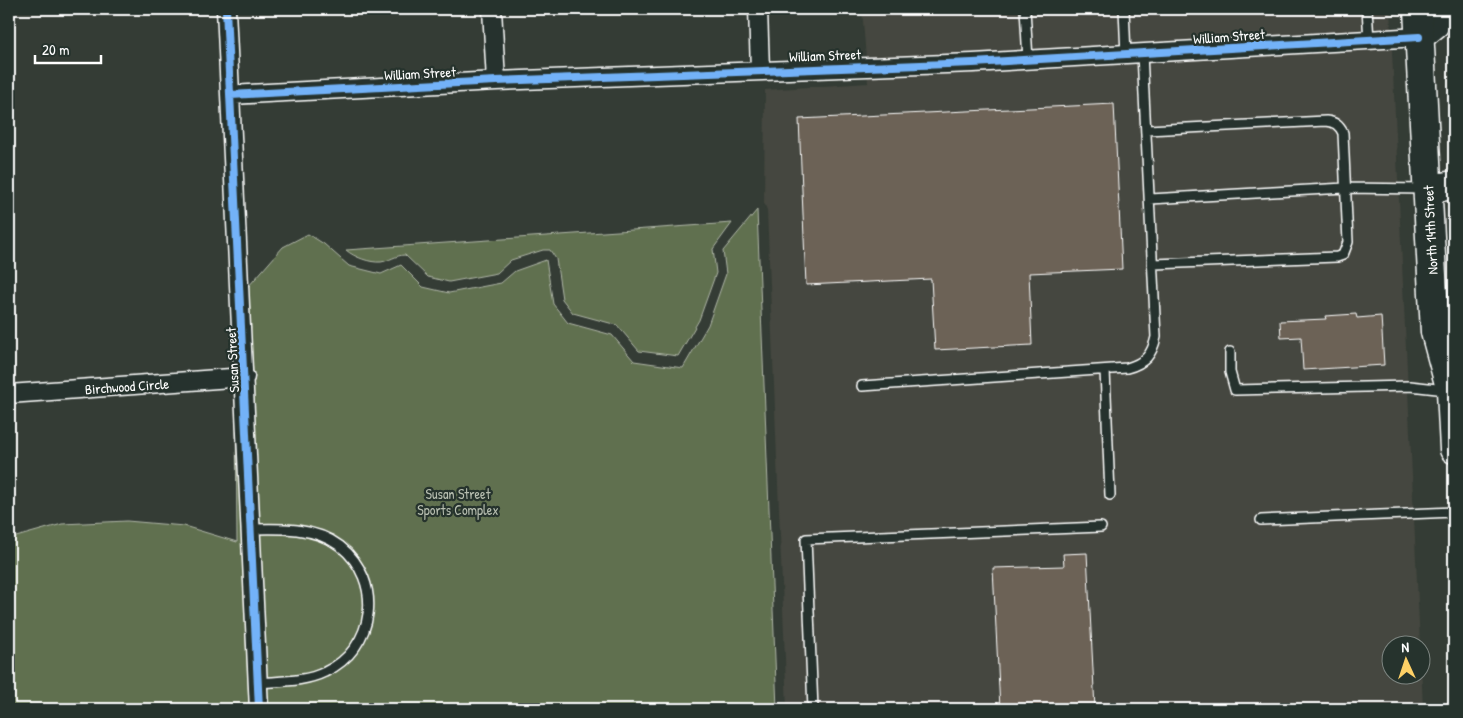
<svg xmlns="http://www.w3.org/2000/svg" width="1463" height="718" viewBox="0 0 1463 718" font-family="'Patrick Hand',sans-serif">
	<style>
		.built { fill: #45473f }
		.green { fill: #606f50; stroke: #b0b7a8 }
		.building { fill: #6c6256; stroke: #fff }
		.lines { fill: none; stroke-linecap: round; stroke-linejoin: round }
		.service-casing { stroke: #fff; stroke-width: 12 }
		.minor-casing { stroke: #fff; stroke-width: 21 }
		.primary-casing { stroke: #fff; stroke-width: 31 }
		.trunk-casing { stroke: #fff; stroke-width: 31 }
		.service { stroke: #26332d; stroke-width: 9 }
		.minor { stroke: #26332d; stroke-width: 18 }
		.primary { stroke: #26332d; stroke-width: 28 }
		.trunk { stroke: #26332d; stroke-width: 28 }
		.cycleway-casing { stroke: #26332d; stroke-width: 11 }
		.cycleway { stroke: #73b2f8; stroke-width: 8 }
		.labels { text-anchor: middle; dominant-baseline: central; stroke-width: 4.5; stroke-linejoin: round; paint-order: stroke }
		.street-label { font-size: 14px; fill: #fff; stroke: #26332d }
		.park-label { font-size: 14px; fill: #b7beb0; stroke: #26332d }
	</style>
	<rect width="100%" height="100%" fill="#343c35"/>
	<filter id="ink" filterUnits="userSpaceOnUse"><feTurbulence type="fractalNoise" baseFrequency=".02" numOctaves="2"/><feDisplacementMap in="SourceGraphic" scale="10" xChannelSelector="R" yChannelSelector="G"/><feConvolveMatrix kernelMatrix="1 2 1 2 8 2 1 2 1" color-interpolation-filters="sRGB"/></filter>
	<g filter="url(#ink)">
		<path class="built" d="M862,9H1390L1420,645L1390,646V676H1420L1421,664L1423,709H787L767,210L764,203L765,90L868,83Z"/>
		<path class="green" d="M757,210L777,709H258L241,295L283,247L308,234L324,244L349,266L381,274L401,265L423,287L449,293L501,283L515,271L546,260L553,304L568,323L612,335L634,361L683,368L708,325L726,274L723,251Z
			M732,223L713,249L716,273L699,320L678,356L639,351L617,325L573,313L562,299L556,259L550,250H543L511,260L497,273L449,282L428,277L405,255C396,255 389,261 381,262C370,263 354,257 346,250Z
			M236,413L249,704L246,709H9V539L62,524L127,521L184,526L237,542Z"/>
		<path class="building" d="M1114,104L1122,269L1029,273L1032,345L935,350L931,279L806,285L799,119Z
			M1356,314L1357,318L1381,316L1384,365L1303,370L1301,337L1281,338L1280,321L1326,319L1325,316Z
			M1087,553L1095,709H1000L993,568L1064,566L1063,554Z"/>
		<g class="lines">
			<g class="service-casing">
				<path id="service" d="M1025,9L1028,60
					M1124,9L1126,55
					M1367,9L1369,40
					M1147,130L1326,121C1335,122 1339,125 1343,133L1348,242L1343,255L1337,257L1154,264
					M1150,199L1345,188L1425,189
					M1230,352V372L1235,390L1410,386L1446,390
					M1105,370L1110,495
					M862,386L1127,368C1145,363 1152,355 1156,337L1142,54
					M1261,520L1454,512
					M251,529C280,528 315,527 340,546C384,581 376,648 325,672C305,682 280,681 258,683
					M813,709L806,539L1101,527"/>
			</g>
			<g class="minor-casing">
				<path id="minor" d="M226,9L259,709
					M492,9L496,81
					M758,9L760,70
					M231,95L496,81L973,63L1419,37
					M9,394L245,377"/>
			</g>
			<g class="primary-casing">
				<path id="primary" d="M1419,37L1435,24L1445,9
					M1428,189L1454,185"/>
			</g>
			<g class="trunk-casing">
				<path id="trunk" d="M1418,9L1435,332L1451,391L1454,449"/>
			</g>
			<use href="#service" class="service"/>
			<use href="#minor" class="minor"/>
			<use href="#primary" class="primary"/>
			<use href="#trunk" class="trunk"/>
			<g class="cycleway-casing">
				<path id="cycleway" d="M226,9L259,709
					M231,95L496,81L973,63L1419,37"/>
			</g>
			<use href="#cycleway" class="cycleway"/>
		</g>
	</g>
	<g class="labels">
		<g class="street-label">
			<text transform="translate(1229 36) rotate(-4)">William Street</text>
			<text transform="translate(825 55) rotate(-2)">William Street</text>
			<text transform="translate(420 73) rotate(-3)">William Street</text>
			<text transform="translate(1430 230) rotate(-93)">North 14th Street</text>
			<text transform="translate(232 360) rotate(-93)">Susan Street</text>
			<text transform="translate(127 386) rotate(-4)">Birchwood Circle</text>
		</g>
		<g class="park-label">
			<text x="458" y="493">Susan Street<tspan x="458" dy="16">Sports Complex</tspan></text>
		</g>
	</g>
	<rect width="1463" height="718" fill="none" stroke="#26332d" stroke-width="30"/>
	<rect x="15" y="15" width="1433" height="688" fill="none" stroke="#fff" stroke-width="2" filter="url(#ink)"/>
	<g transform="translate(1406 660) rotate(357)"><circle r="24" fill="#26332d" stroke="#7d8581"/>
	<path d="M0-4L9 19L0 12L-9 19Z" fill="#ffd166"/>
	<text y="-8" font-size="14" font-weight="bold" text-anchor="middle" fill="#ffffff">N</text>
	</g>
	<path d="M35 55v8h66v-8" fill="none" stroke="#ffffff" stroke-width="2.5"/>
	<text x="42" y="55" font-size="15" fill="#ffffff" stroke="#26332d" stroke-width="4" paint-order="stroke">20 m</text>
</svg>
